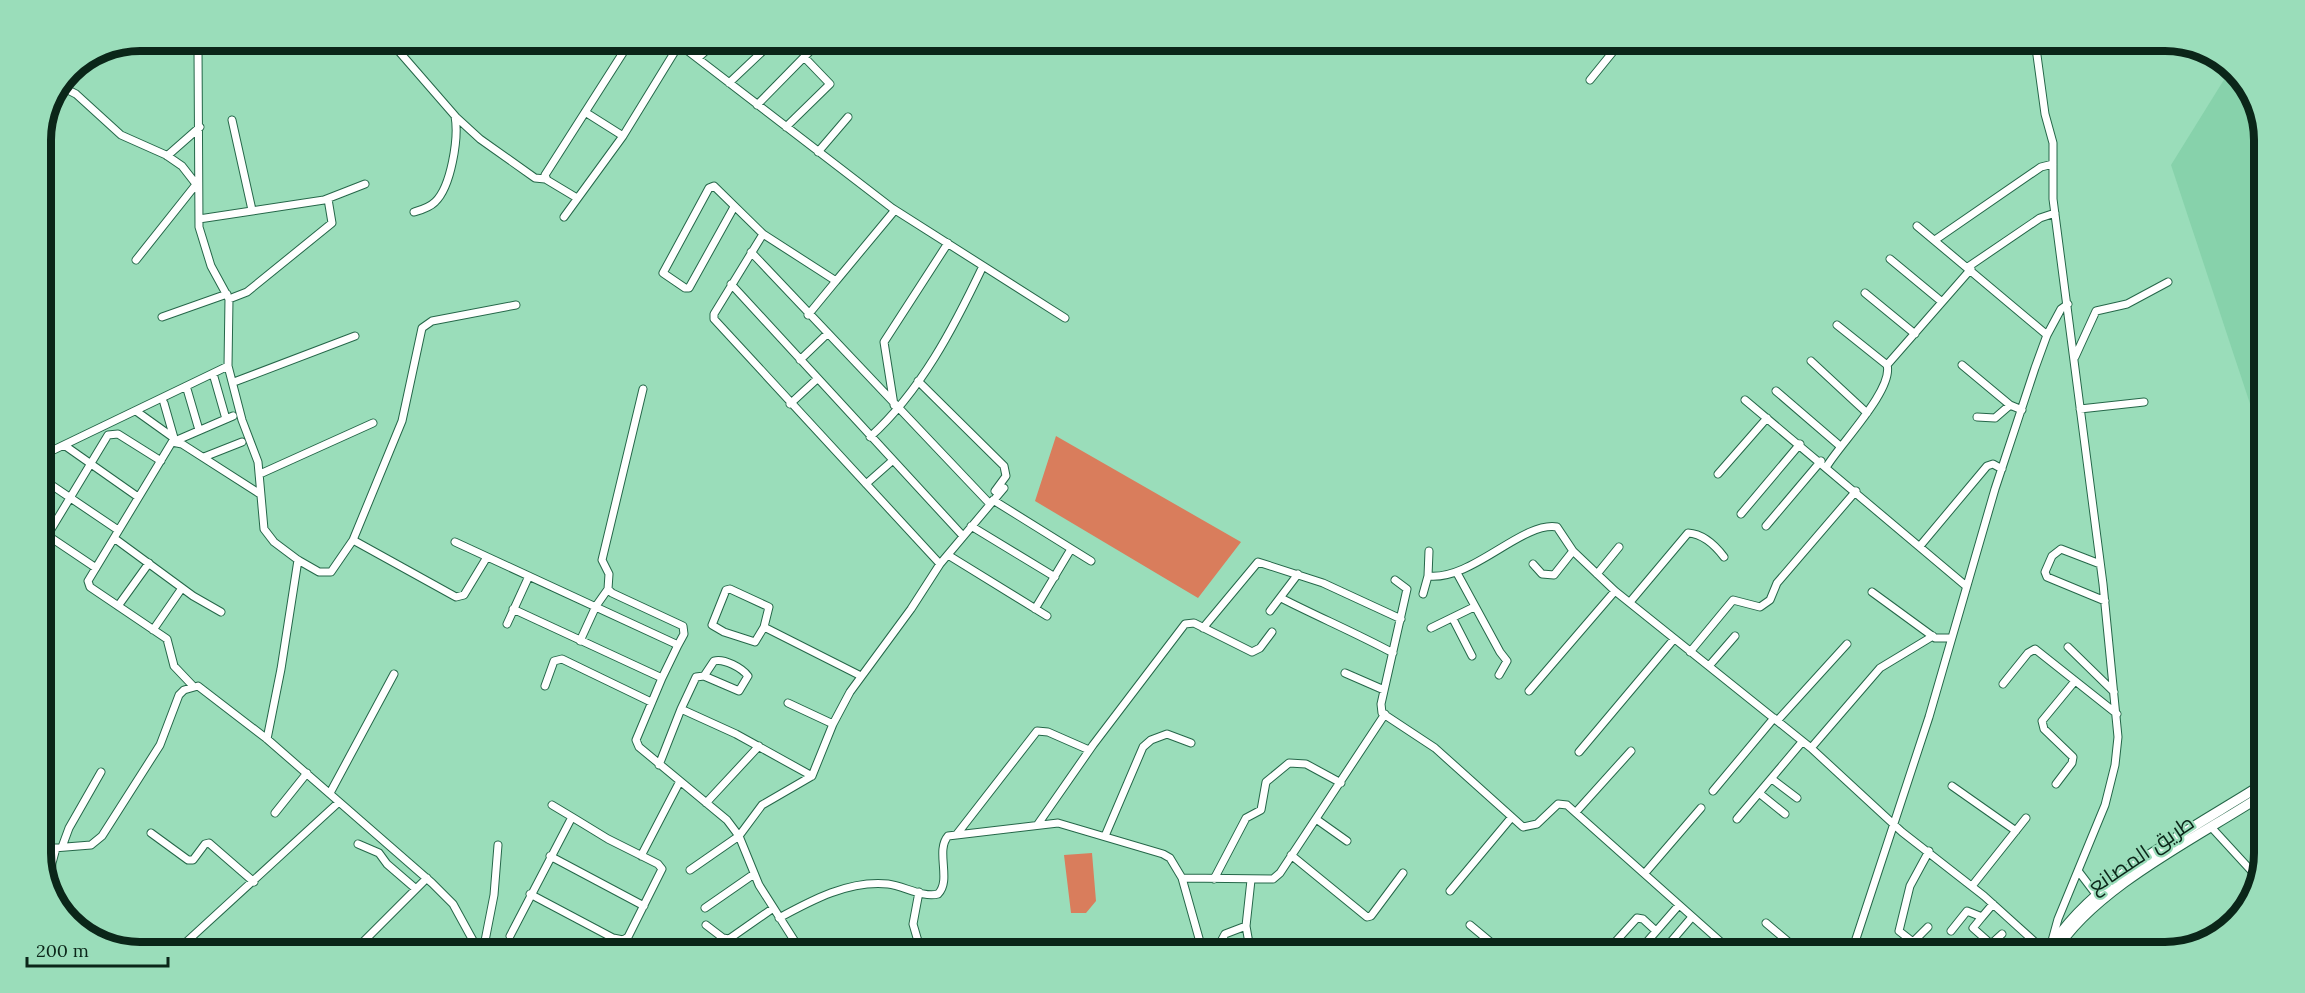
<svg xmlns="http://www.w3.org/2000/svg" width="2305" height="993" viewBox="0 0 2305 993" font-family="Lora,Cairo,serif">
	<style>
		.built { fill: #87d2ab }
		.green { fill: #d97d5c }
		.lines { fill: none; stroke-linecap: round; stroke-linejoin: round }
		.minor-casing { stroke: #256749; stroke-width: 9 }
		.major-casing { stroke: #256749; stroke-width: 11 }
		.minor { stroke: #fff; stroke-width: 7 }
		.major { stroke: #fff; stroke-width: 9 }
		.labels { text-anchor: middle; dominant-baseline: central; stroke-width: 4.5; stroke-linejoin: round; paint-order: stroke }
		.street-label { font-size: 21px; fill: #0b2619; stroke: #9addba }
		.rim { fill: none; stroke: #0b2619; stroke-width: 8 }
	</style>
	<rect width="100%" height="100%" fill="#9addba"/>
	<path class="built" d="M2230,70L2248,84L2264,134L2261,437L2171,165Z"/>
	<path class="green" d="M1056,436L1241,542L1198,598L1035,501Z
		M1092,853L1096,901L1086,913H1071L1064,855Z"/>
	<g class="lines">
		<g class="minor-casing">
			<path id="minor" d="M198,48L199,227L211,266L229,299L228,366
				M396,48L456,117L480,139L535,178L545,179
				M684,48L892,208L1065,318
				M2036,48L2045,114L2053,143V199L2103,584L2118,737L2115,765L2105,805L2058,919L2050,948
				M698,58L709,48
				M1590,80L1616,48
				M729,83L766,48
				M62,87L76,94L121,135L166,155L182,166L196,184
				M757,105L813,48
				M585,112L623,136
				M232,120L252,210
				M786,127L830,84L805,58
				M818,152L848,117
				M167,156L200,127
				M577,198L547,180L545,175L626,48
				M734,207L689,288H685L663,273L709,188L714,186L763,234L836,281L808,315
				M414,212C421,210 429,208 435,202C451,187 459,138 455,116
				M564,217L623,136L677,48
				M199,219L324,200L365,184
				M1917,226L2047,335
				M763,234L714,314V319L940,564
				M1935,240L2041,167L2053,164
				M751,252L990,504
				M1890,259L1942,302
				M136,260L198,182
				M1968,267L2040,218L2055,213
				M836,281L895,210
				M731,284L963,536
				M1865,293L1915,334
				M229,299L247,292L332,223L328,199
				M162,317L227,294
				M2075,357L2096,311L2127,304L2168,282
				M800,360L827,334
				M1811,361L1867,413
				M1887,365L1971,269
				M1962,365L2010,405L2022,410
				M214,377L226,419
				M918,381L1004,466L1006,476L995,491
				M234,382L355,336
				M187,389L199,430
				M643,389L602,560L609,574L608,589L612,593L683,626L684,634L678,645
				M1776,391L1840,446
				M1745,400L1966,586
				M164,403L174,438
				M790,404L817,379
				M894,405L884,342L948,243
				M2080,409L2144,402
				M136,411L178,441
				M1977,417L1995,418L2010,405
				M870,437C921,391 954,327 983,266
				M175,441L233,416
				M64,445L138,497
				M41,456L228,366L242,420L258,462L264,529L274,542L298,560L319,572H331L353,540L402,421L422,328L432,321L516,305
				M204,457L242,442
				M1827,466C1841,443 1894,389 1887,365L1837,325
				M260,474L373,423
				M1718,474L1767,418
				M41,478L118,530
				M866,484L892,461
				M993,500L1091,561
				M1741,514L1800,444
				M971,526L1055,577
				M1766,526L1821,461
				M41,531L96,568
				M47,536L108,435L118,434L161,461
				M114,538L193,596L221,612
				M353,540L456,597L464,595L487,557
				M455,542L678,645L662,678L513,609
				M1920,546L1987,466L1993,464L2002,469
				M948,555L1047,616
				M1533,564L1542,574L1554,575L1573,551
				M2100,564L2061,549L2052,556L2045,572L2047,577L2105,601
				M1457,573L1500,652L1507,661L1499,675
				M1597,574L1619,547
				M1428,576C1472,581 1522,521 1557,527L1573,551L1615,591L1811,748L1902,832L1984,896L2046,952
				M1395,580L1407,589L1381,704L1382,713L1435,748L1523,827L1537,824L1558,804L1567,805L1731,951
				M730,589L769,607L764,627L755,642L724,632L712,625L726,590Z
				M1872,592L1935,638H1951
				M1423,594L1428,576L1429,551
				M1281,598C1318,617 1356,633 1393,653
				M1630,602L1688,533C1704,534 1715,545 1724,557
				M118,606L149,563
				M1035,609L1071,549
				M1270,611L1298,574
				M1453,619L1472,656
				M507,624L529,576
				M764,627L861,676
				M1203,628L1258,562L1323,583L1401,619
				M1431,628L1474,607
				M153,630L182,588
				M580,641L596,606L608,589
				M2068,647L2114,692
				M1690,652L1733,600L1760,607L1770,600L1777,583L1856,491
				M1709,666L1735,636
				M1345,673L1384,690
				M2003,684L2028,653L2035,649L2117,714
				M193,686L174,666L167,639L90,587L88,581L172,442L182,444L260,494
				M545,686L554,661L562,659L651,702
				M1529,691L1615,591
				M788,703L833,724
				M681,709L696,677L704,676L739,691L748,676C742,668 724,658 714,661L704,676
				M1777,721L1847,644
				M267,739L281,669L298,560
				M1811,748L1880,668L1933,636
				M1579,752L1674,639
				M659,765L681,709L736,734L812,776
				M1772,779L1797,798
				M680,781L727,820L739,836L690,870
				M2056,784L2072,763L2073,757L2044,729L2042,721L2075,681
				M1952,786L2016,831
				M1713,791L1774,718
				M330,793L394,674
				M1759,793L1785,814
				M706,803L759,746
				M1576,812L1631,751
				M275,813L307,773
				M1316,819L1347,841
				M1737,819L1802,742
				M1038,824L1093,745L1185,624L1194,623L1252,652L1260,648L1272,632
				M2212,828L2257,877
				M151,833L188,860H193L205,844L209,843L254,882
				M957,834L1037,731L1048,732L1089,750
				M1105,836L1143,747L1151,740L1167,734L1191,743
				M358,844L379,853L387,864L416,889
				M62,847L69,828L101,772
				M41,849L91,845L102,836L160,745L179,695L184,690L198,686L267,739L432,883L453,904L476,946
				M1291,855L1367,917L1371,916L1403,873
				M550,856L644,906
				M641,856L680,781L639,747L636,740L662,678
				M2079,872L2098,897
				M1645,873L1701,808
				M1182,878L1202,949
				M1214,879L1246,818L1261,810L1266,782L1289,763L1306,764L1341,783
				M50,885L52,863L56,848
				M1972,886L2026,818
				M1450,891L1511,818
				M919,892L913,924L920,948
				M530,894L613,938L623,940L628,937L662,869L658,864L608,839L572,817
				M705,908L754,874
				M1982,917L1973,928L1991,944L2002,934
				M779,918C812,900 849,880 888,884C904,886 923,898 938,894C952,880 935,851 948,836L1058,823L1163,854L1170,858L1182,878L1273,879L1280,873L1385,714
				M1766,923L1799,951
				M706,925L723,938L729,939L772,909
				M1470,925L1500,950
				M1928,927L1913,942L1899,931L1910,886L1929,851
				M1951,931L1967,911L1982,917L1993,904
				M510,936L572,817L552,805
				M183,945L339,802
				M359,946L427,878
				M484,946L494,895L498,845
				M799,948L759,885L739,836L762,805L812,776L833,724L850,692L911,609L940,564L1004,488
				M1217,949L1225,934L1246,926
				M1250,949L1246,926L1251,880
				M1608,950L1637,918L1643,919L1656,931
				M1639,951L1679,905
				M1663,951L1692,917
				M1852,951L1929,717L1995,489L2035,368L2047,335L2061,309L2068,304"/>
		</g>
		<g class="major-casing">
			<path id="major" d="M2048,952C2088,882 2190,830 2258,787
				M2055,952C2093,889 2196,838 2258,798"/>
		</g>
		<use href="#minor" class="minor"/>
		<use href="#major" class="major"/>
	</g>
	<g class="labels">
		<g class="street-label">
			<text transform="translate(2141 854) rotate(-34)">طريق المصانع</text>
		</g>
	</g>
	<path d="M0 0H2305V993H0ZM140 51H2165A89 89 0 0 1 2254 140V853A89 89 0 0 1 2165 942H140A89 89 0 0 1 51 853V140A89 89 0 0 1 140 51Z" fill="#9addba" fill-rule="evenodd"/>
	<path class="rim" d="M140 51H2165A89 89 0 0 1 2254 140V853A89 89 0 0 1 2165 942H140A89 89 0 0 1 51 853V140A89 89 0 0 1 140 51Z"/>
	<path d="M27 957v9h141v-9" fill="none" stroke="#0b2619" stroke-width="3"/>
	<text x="36" y="957" font-size="18" fill="#0b2619" stroke="#9addba" stroke-width="4.5" paint-order="stroke">200 m</text>
</svg>
